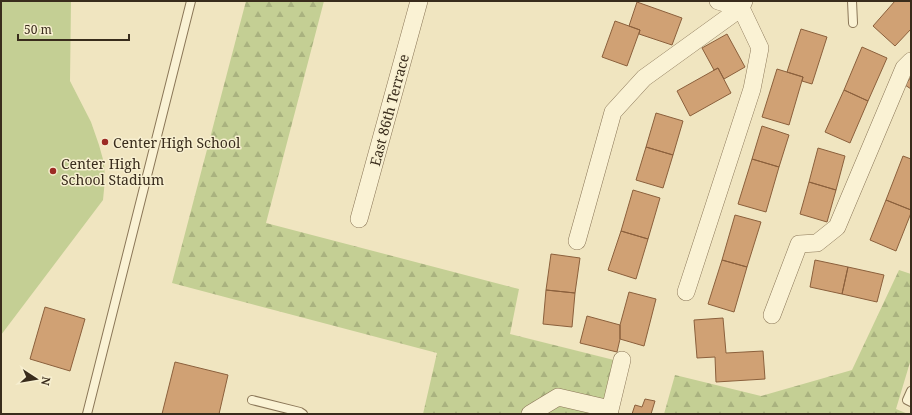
<svg xmlns="http://www.w3.org/2000/svg" width="912" height="415" viewBox="0 0 912 415" font-family="'Noto Serif',serif">
	<style>
		.forest { fill: url(#forest-firs) }
		.pitch { fill: #c4cf94 }
		.building { fill: #d0a174; stroke: #8b603c }
		.lines { fill: none; stroke-linecap: round; stroke-linejoin: round }
		.service-casing { stroke: #8a7657; stroke-width: 10 }
		.minor-casing { stroke: #8a7657; stroke-width: 18 }
		.service { stroke: #faf2d4; stroke-width: 8 }
		.minor { stroke: #faf2d4; stroke-width: 17 }
		.poi-dot { fill: #9c2b24; stroke: #f7efd0; stroke-width: 1.5 }
		.labels { text-anchor: middle; dominant-baseline: central; stroke-width: 3; stroke-linejoin: round; paint-order: stroke }
		.street-label { font-size: 14px; fill: #392c1c; stroke: #f7efd0 }
		.poi-label { font-size: 14px; fill: #392c1c; stroke: #f7efd0; text-anchor: start }
	</style>
	<defs>
		<pattern id="forest-firs" width="22" height="20" patternUnits="userSpaceOnUse"><rect width="22" height="20" fill="#c4cf94"/><path d="M5 1l3.5 6h-7zM16 11l3.5 6h-7z" fill="#a9b27f"/></pattern>
	</defs>
	<rect width="100%" height="100%" fill="#f0e5c0"/>
	<path class="forest" d="M246,1H324L266,223L519,289L510,334L614,360L601,414H423L437,353L172,283Z
		M899,270L911,274V359L896,409L908,414H664L675,375L761,396L852,370Z"/>
	<path class="pitch" d="M1,1H71L70,81L91,122L99,145L104,163L105,179L103,200L1,335Z"/>
	<path class="building" d="M895,1H911V29L895,46L873,26Z
		M637,2L682,18L672,45L639,34L640,30L629,26Z
		M615,21L640,30L627,66L602,57Z
		M801,29L827,37L812,84L802,81L803,77L787,72Z
		M727,34L745,67L724,79L718,68L714,70L702,48Z
		M862,47L887,58L868,101L844,90Z
		M718,68L731,93L690,116L677,91Z
		M777,69L803,77L789,125L762,117Z
		M911,77V89L905,85Z
		M844,90L868,101L850,143L825,132Z
		M656,113L683,121L673,155L646,147Z
		M762,126L789,135L779,167L752,159Z
		M646,147L673,155L663,188L636,180Z
		M818,148L845,156L836,190L809,182Z
		M903,156L911,159V210L886,200Z
		M752,159L779,167L766,212L738,204Z
		M809,182L836,190L827,222L800,214Z
		M633,190L660,198L648,239L621,231Z
		M886,200L911,210V213L896,251L870,240Z
		M735,215L761,222L747,267L722,260Z
		M621,231L648,239L636,279L608,270Z
		M551,254L580,258L575,293L546,290Z
		M722,260L747,267L734,312L708,304Z
		M815,260L848,267L842,294L810,287Z
		M848,267L884,275L877,302L842,294Z
		M546,290L575,293L572,327L543,324Z
		M629,292L656,299L644,346L620,339V325Z
		M45,307L85,319L70,371L30,359Z
		M587,316L620,325V339L617,352L580,343Z
		M723,318L726,353L763,351L765,379L716,382L715,357L697,358L694,320Z
		M175,362L228,375L219,414H162Z
		M645,399L655,401L651,414H632L635,405L642,407Z"/>
	<g class="lines">
		<g class="service-casing">
			<path id="service" d="M852,1L853,23
				M911,391L907,400L911,402
				M252,400L300,412L303,414
				M87,414L191,1"/>
		</g>
		<g class="minor-casing">
			<path id="minor" d="M359,219L419,1
				M577,241L613,112L644,78L741,8L744,1
				M686,292L752,89L760,48L741,8L718,1
				M772,315L799,244L817,243L837,227L904,68L911,61
				M530,414L558,397L610,409
				M609,414L622,360"/>
		</g>
		<use href="#service" class="service"/>
		<use href="#minor" class="minor"/>
	</g>
	<g class="poi-dot">
		<circle cx="105" cy="142" r="4"/>
		<circle cx="53" cy="171" r="4"/>
	</g>
	<g class="labels">
		<g class="street-label">
			<text transform="translate(389 110) rotate(-75)">East 86th Terrace</text>
		</g>
		<g class="poi-label">
			<text x="113" y="142">Center High School</text>
			<text x="61" y="163">Center High<tspan x="61" dy="16">School Stadium</tspan></text>
		</g>
	</g>
	<rect width="912" height="415" fill="none" stroke="#392c1c" stroke-width="4"/>
	<g transform="translate(36 379) rotate(102)" stroke="#f7efd0" stroke-width="3" paint-order="stroke">
	<path d="M0-3L7 15L0 10L-7 15Z" fill="#392c1c"/>
	<text y="-6" font-size="11" font-weight="bold" text-anchor="middle" fill="#392c1c">N</text>
	</g>
	<path d="M18 34v6h111v-6" fill="none" stroke="#392c1c" stroke-width="2"/>
	<text x="24" y="34" font-size="12" fill="#392c1c" stroke="#f7efd0" stroke-width="3" paint-order="stroke">50 m</text>
</svg>
